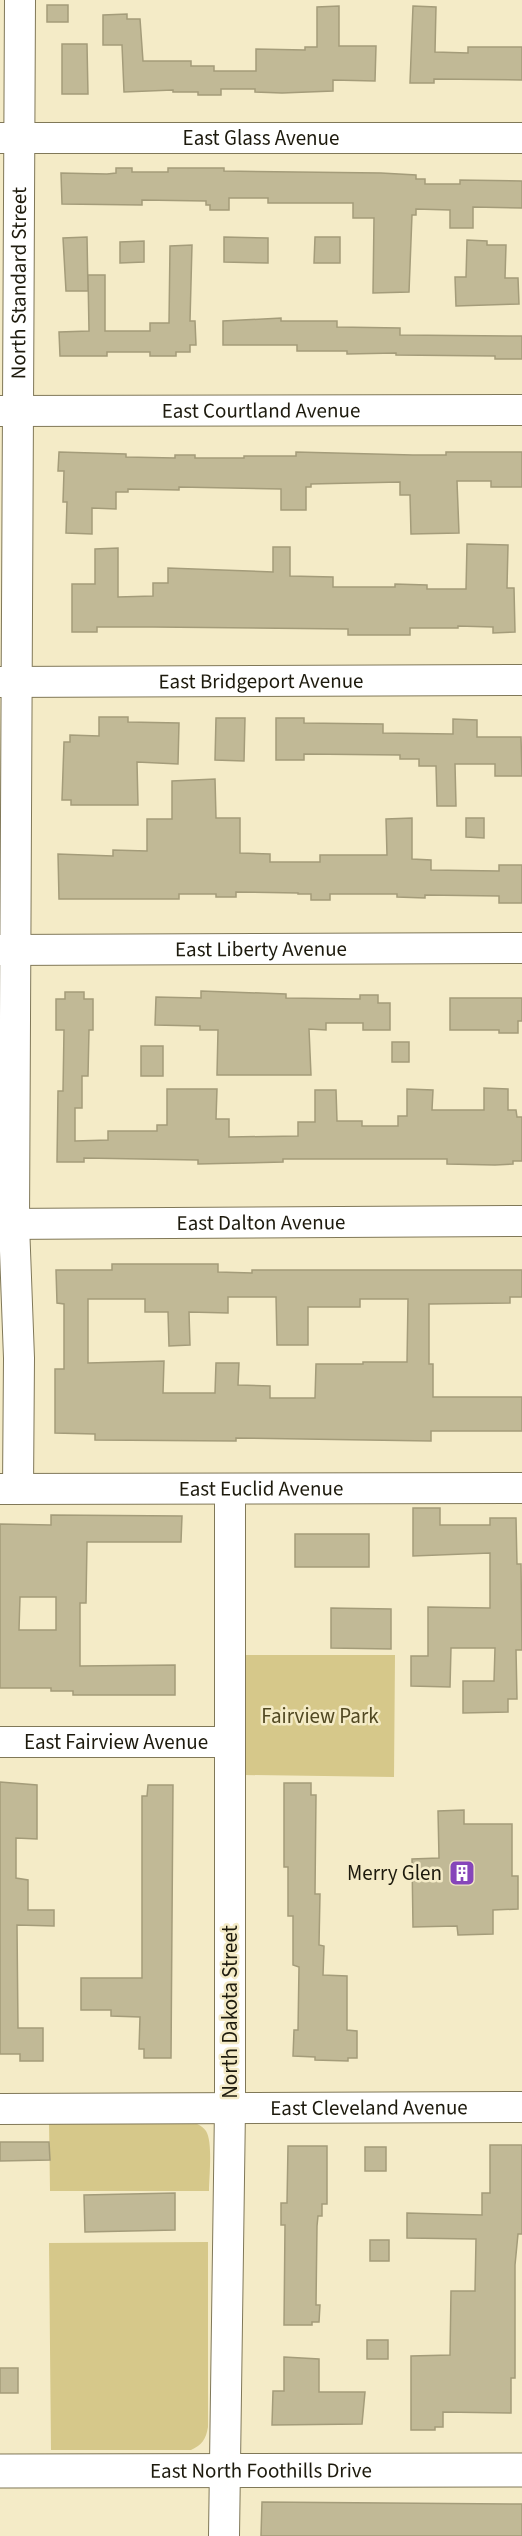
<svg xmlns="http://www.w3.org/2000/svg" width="522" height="2536" viewBox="0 0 522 2536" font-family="'Source Sans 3',sans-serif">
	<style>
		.green { fill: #d6c88a }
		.building { fill: #c1b996; stroke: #a49c7a; stroke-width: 1.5; fill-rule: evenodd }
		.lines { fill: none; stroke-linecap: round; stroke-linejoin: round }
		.minor-casing { stroke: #807858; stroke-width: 32 }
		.major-casing { stroke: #807858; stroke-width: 35 }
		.minor { stroke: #fff; stroke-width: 30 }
		.major { stroke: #fff; stroke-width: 33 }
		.labels { text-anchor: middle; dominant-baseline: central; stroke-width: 5; stroke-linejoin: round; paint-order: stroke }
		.street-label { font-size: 21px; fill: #1d1a0d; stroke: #f4ebc7 }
		.park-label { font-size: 21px; fill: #514822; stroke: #f4ebc7 }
		.poi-label { font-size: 21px; fill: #1d1a0d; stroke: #f4ebc7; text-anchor: end }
	</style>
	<rect width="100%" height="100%" fill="#f4ebc7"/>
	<path class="green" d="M246,1655H395L394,1777L245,1775Z
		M49,2121H189C195,2123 202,2125 206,2131C213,2142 209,2177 209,2191H50Z
		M208,2242V2427C206,2439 202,2445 191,2450H51L49,2243Z"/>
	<path class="building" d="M47,5H68V22H47Z
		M339,6V46H376L375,81L333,80V91L282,93L255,92V89H221V95H198V92H173V90L124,92L122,45H103V15L127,14V19H140L143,61H191V66H214V71H256V49L305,50V47H317V7Z
		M413,6L436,7L435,52L468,53V47H522V80L434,79V83H410Z
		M62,44H87L88,94H62Z
		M116,168H132V172H168V168H224V171L381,173L416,175V179H425V184H460V180L522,181V208L473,207V228H450V210L416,209V215H412L409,292L373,293L374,218H353V203H268V198H229V210H210V205H206V201L142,200V205L62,204L61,173L107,174L116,173Z
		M87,237L88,291H66L63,238Z
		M224,237L268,238V263L224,262Z
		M315,237H340V263H314Z
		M467,240L487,241V245H506L505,278H518L519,304L456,306L455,277H466Z
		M144,241V262L120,263V242Z
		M192,245L190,321H195L196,345H190V352H176V356H150V352H107V356H60L59,332L89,331L88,275H105V331H150V323H169L170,246Z
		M281,318V321H337V327L400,328V335L522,336V359H495V356L396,355V353L347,354V351H297V345H223V321Z
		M59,452L126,454V457L175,458V455H195V458H244V456H296V452L413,455H446V452H522V487H491V481H457L459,533L411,534L410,495H400V482L311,484V487H306V510H281V489L179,487V490L128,489V492H116V509L92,508V534L66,533L67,502H63L64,471H58Z
		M467,544L508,545L507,588H514L515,632L493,633V627L458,626V628H410V635H348V629L153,627H97V632H72V584H95V549L118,548V597L153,596V583H168V568L273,572V547H290V576L333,577V587H395V584L427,585V589H466Z
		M99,717H128V722L179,723L178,764L137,762L138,805H71V800H62L64,742H70V735L99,736Z
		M216,718H245L244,761L215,760Z
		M276,718H304V723L383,724V733L453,734V719L477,720V737H521L522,776H495V764H455L456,806H437L436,766H419V759H400V755L304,754V760H276Z
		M215,779L216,818H240V853L270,854V862H320V855H387L386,819L412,818V859L431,860V870L499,871V865H522V903H499V896L425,895V898L397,897V894H330V900H311V894H298V893L236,892V897H216V894H179V899H59L58,854L113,856V850L147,851V819H172V781Z
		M466,818H484V838L466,837Z
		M201,991L286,994V998L360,999V995H378V1003H390V1030H363V1023H326V1030L309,1029L311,1075H217L218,1030H200V1026L155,1025L156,997L201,998Z
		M65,992H84V999H93V1030H89L88,1076H82V1108H75V1141L108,1140V1131H157V1125H167V1089H217L216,1119H229V1137L298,1136V1122H315V1090H336L337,1121H362V1126H398V1116H407V1089L433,1090L432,1110H484V1088L508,1089V1110H516L517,1117H522V1161H513V1164L495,1165L447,1164V1159H283V1162L198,1164V1160L84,1158V1162H57L58,1091H63L64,1030H56V999H65Z
		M450,998H522V1021H518V1033H499V1030H450Z
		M392,1042H409V1062H392Z
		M141,1046H163V1076H141Z
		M112,1264H218V1272L252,1273V1270H522V1297H510V1303L429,1304V1364H433V1397H522V1431H431V1441L236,1438V1441L95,1440V1434L55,1433V1369H64V1304L57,1303L56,1270H112ZM228,1297H276L277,1345H308V1307H360V1299H408L407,1362H363V1364H316L315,1398H270V1386L238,1385L239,1363H216L215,1393H163L164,1361L88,1363V1299H145V1312H168L169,1346L190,1345L189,1312L228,1313Z
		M413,1508H440V1525H490V1518H516L517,1564H521L522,1650H516L517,1699H508V1712L463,1713V1681H494L495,1648H451L450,1687L411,1686V1656H428V1607L490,1608V1553L413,1556Z
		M51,1515L182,1516L181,1542H87L86,1603H80V1666L175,1665V1695H73V1691H51V1688H0V1524L51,1525ZM20,1597H56V1630H19Z
		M295,1534H369V1567H295Z
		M331,1608L391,1609V1649L331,1648Z
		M0,1782L37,1785V1839L16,1838V1878L28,1880V1910H54V1926L17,1925L18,2028H43V2061H20V2054H0Z
		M284,1783H311V1795H316L315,1894H320L319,1945L324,1946L323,1975L347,1976V2030L357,2031V2058H348V2061L315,2060V2057L293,2056L294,2030H298L299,1967L293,1965V1916H288V1867H284Z
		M148,1785H173L171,2058H144V2049H139L140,2017L111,2016V2010H81V1978H142V1796H147Z
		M464,1810V1824H512V1876H518V1909L493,1910V1934L458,1935L457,1926L413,1927L412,1859L439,1858L438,1811Z
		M0,2142H49L50,2160L0,2161Z
		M490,2145H522V2234H518L515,2265V2378H511V2413L443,2412V2427H435V2430H411V2356L450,2355L451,2291H475L476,2239L407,2238V2213L482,2215V2193H490Z
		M288,2146H327V2204H322V2216H318L317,2226L316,2305H320L319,2322H312V2325H284L285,2225H281V2203H287Z
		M365,2147H386V2171H365Z
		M175,2193V2230L85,2232L84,2195Z
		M370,2240H389V2261H370Z
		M367,2340H388V2359H367Z
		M284,2357L319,2359V2392H365L362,2424L272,2425L273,2391H284Z
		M0,2368H18V2393H0Z
		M262,2502L522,2504V2536H261Z"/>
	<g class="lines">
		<g class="minor-casing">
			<g id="minor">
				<path id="s1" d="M0,138H522"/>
				<path id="s2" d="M0,411L522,410"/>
				<path id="s3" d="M0,682L522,680"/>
				<path id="s4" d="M0,950L522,948"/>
				<path id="s5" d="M0,1224L522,1221"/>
				<path id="s6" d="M0,1489L522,1488"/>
				<path id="s7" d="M18,1489L19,1358L14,1224L20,0"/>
				<path id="s8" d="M0,1742H230"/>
				<path id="s9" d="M0,2109L522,2107"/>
				<path d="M224,2536L230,2107V1489"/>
			</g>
		</g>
		<g class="major-casing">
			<g id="major">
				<path id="s10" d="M0,2471L522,2470"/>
			</g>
		</g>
		<use href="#minor" class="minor"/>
		<use href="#major" class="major"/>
	</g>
	<defs>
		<g id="building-square" transform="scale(1.35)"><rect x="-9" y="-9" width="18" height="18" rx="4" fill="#8645ba" stroke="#f4ebc7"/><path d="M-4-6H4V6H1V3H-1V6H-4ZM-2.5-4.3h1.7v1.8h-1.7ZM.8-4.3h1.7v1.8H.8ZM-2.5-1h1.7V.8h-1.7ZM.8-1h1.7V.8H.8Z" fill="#fff"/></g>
	</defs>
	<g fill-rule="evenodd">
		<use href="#building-square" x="462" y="1873"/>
	</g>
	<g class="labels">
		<g class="street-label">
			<text stroke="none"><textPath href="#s1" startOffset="261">East Glass Avenue</textPath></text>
			<text stroke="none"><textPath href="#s7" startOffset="1206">North Standard Street</textPath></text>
			<text stroke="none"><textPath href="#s2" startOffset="261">East Courtland Avenue</textPath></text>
			<text stroke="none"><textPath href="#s3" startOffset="261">East Bridgeport Avenue</textPath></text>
			<text stroke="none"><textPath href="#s4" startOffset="261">East Liberty Avenue</textPath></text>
			<text stroke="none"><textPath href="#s5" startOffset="261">East Dalton Avenue</textPath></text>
			<text stroke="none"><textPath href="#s6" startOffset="261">East Euclid Avenue</textPath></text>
			<text stroke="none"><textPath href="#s8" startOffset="116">East Fairview Avenue</textPath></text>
			<text transform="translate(230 2012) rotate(-90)">North Dakota Street</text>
			<text stroke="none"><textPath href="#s9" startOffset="369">East Cleveland Avenue</textPath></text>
			<text stroke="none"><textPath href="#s10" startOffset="261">East North Foothills Drive</textPath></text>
		</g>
		<g class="park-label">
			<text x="320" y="1716">Fairview Park</text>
		</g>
		<g class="poi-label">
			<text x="442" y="1873">Merry Glen</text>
		</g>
	</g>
</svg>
